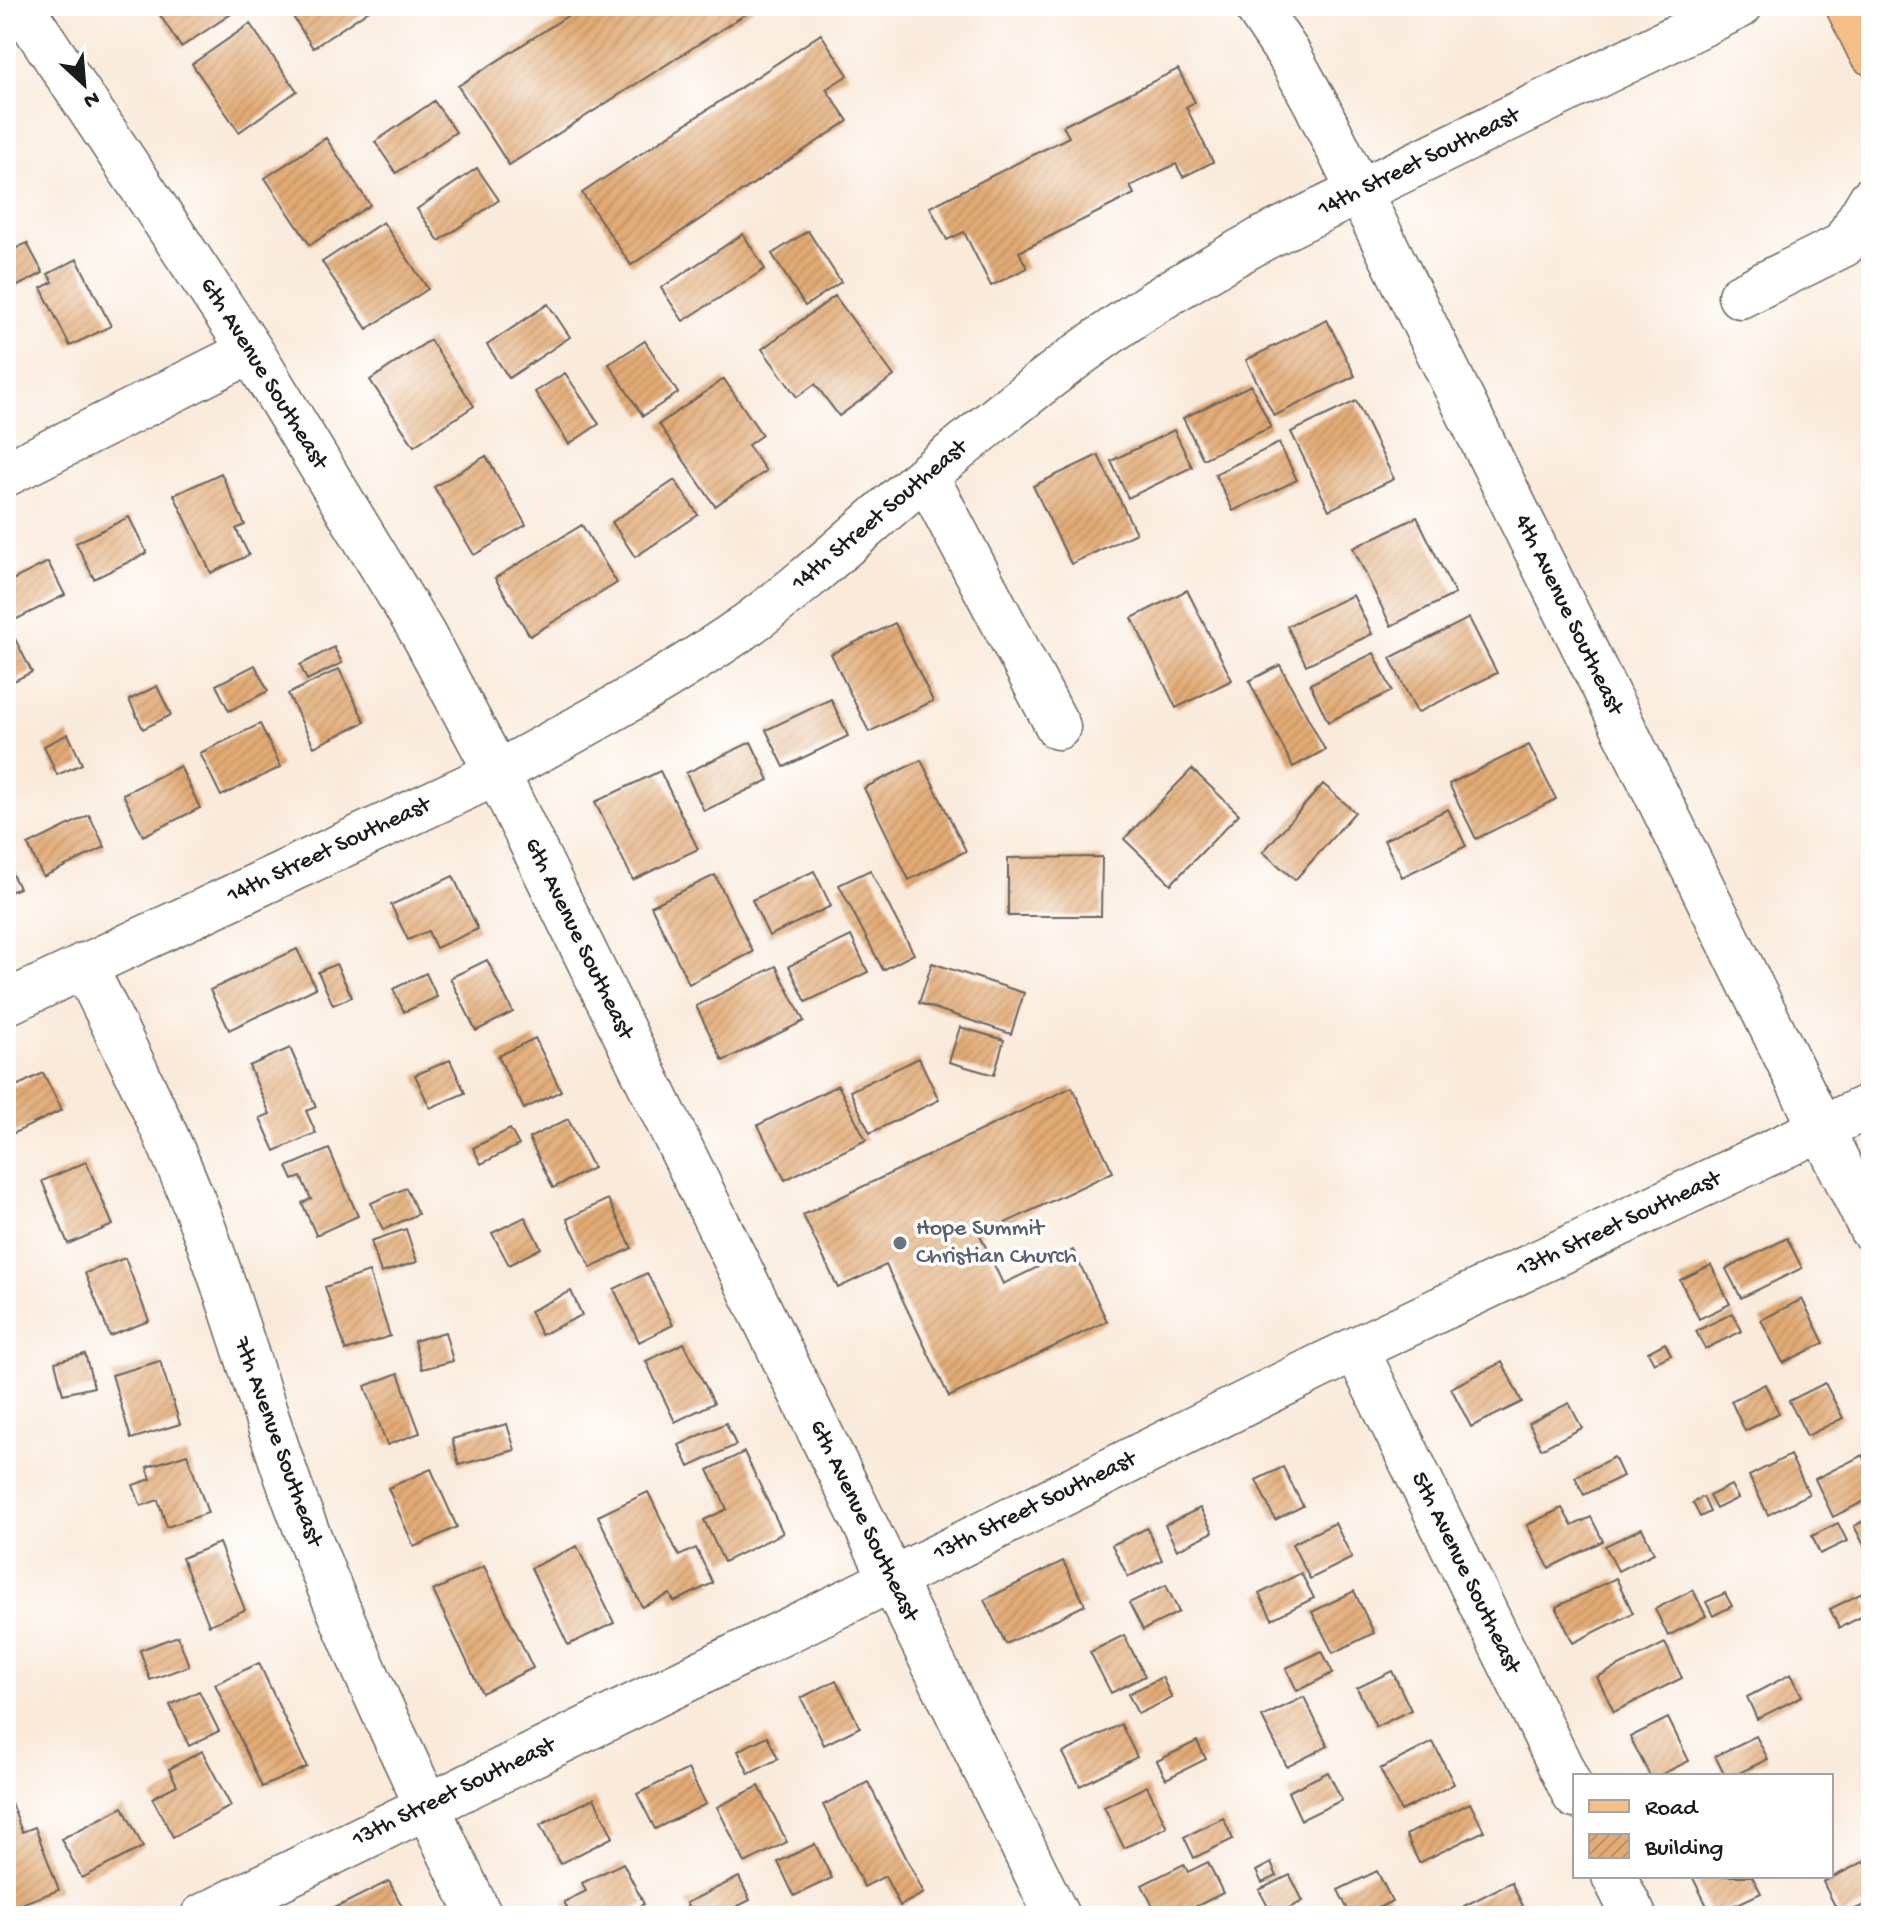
<svg xmlns="http://www.w3.org/2000/svg" width="1877" height="1922" viewBox="0 0 1877 1922" font-family="'Gochi Hand',sans-serif">
	<style>
		.building { fill: url(#building-hatch) }
		.lines { fill: none; stroke-linecap: round; stroke-linejoin: round }
		.minor-casing { stroke: #69645e; stroke-width: 47 }
		.major-casing { stroke: #69645e; stroke-width: 47 }
		.minor { stroke: #fff; stroke-width: 44 }
		.major { stroke: #f6be87; stroke-width: 44 }
		.worship-dot { fill: #6b7280; stroke: #fff; stroke-width: 3 }
		.labels { text-anchor: middle; dominant-baseline: central; stroke-width: 7; stroke-linejoin: round; paint-order: stroke }
		.street-label { font-size: 24px; fill: #1c1c1c; stroke: #fff }
		.worship-label { font-size: 24px; fill: #5b616d; stroke: #fff; text-anchor: start }
	</style>
	<defs>
		<pattern id="building-hatch" width="6" height="6" patternUnits="userSpaceOnUse" patternTransform="scale(2)"><rect width="6" height="6" fill="#e2aa75"/><path d="M-1 1l2-2M0 6l6-6M5 7l2-2" fill="none" stroke="#c19265"/></pattern>
	</defs>
	<rect width="100%" height="100%" fill="#fff"/>
	<filter id="ink" filterUnits="userSpaceOnUse"><feTurbulence type="fractalNoise" baseFrequency=".0125" numOctaves="2"/><feDisplacementMap in="SourceGraphic" scale="16" xChannelSelector="R" yChannelSelector="G"/><feConvolveMatrix kernelMatrix="1 2 1 2 8 2 1 2 1" color-interpolation-filters="sRGB"/></filter>
	<filter id="wash" filterUnits="userSpaceOnUse"><feTurbulence type="fractalNoise" baseFrequency=".006" numOctaves="4" result="noise"/><feDisplacementMap in="SourceGraphic" scale="32" xChannelSelector="R" yChannelSelector="G"/><feGaussianBlur stdDeviation="1.8" result="paint"/><feColorMatrix in="noise" values="0 0 0 0 0 0 0 0 0 0 0 0 0 0 0 0 0 1.4 0 .05"/><feComposite in="paint" operator="in"/></filter>
	<g filter="url(#wash)">
		<rect width="100%" height="100%" fill="#f9eada"/>
		<g id="blocks">
			<path class="building" d="M154,6H230L234,12L181,47Z
				M305,6H375L313,48L292,15Z
				M583,6L755,8L509,165L458,86Z
				M250,24L297,91L239,132L192,64Z
				M821,34L848,75L826,89L848,121L631,265L582,193Z
				M1178,69L1195,102L1186,107L1213,162L1183,177L1176,164L1130,186L1134,194L1019,252L1027,268L991,286L964,232L947,240L930,207L1069,137L1063,126Z
				M434,101L456,132L396,173L375,142Z
				M326,138L370,205L310,245L265,178Z
				M477,168L499,200L439,241L417,209Z
				M383,222L428,289L367,329L322,262Z
				M808,231L841,282L805,306L772,254Z
				M743,234L765,269L683,321L661,288Z
				M27,243L43,273L16,287L6,267V253Z
				M77,259L111,326L70,346L41,288L53,282L48,274Z
				M835,296L894,376L839,416L815,384L797,397L762,349Z
				M548,304L570,337L509,378L487,345Z
				M1327,320L1355,376L1274,416L1246,360Z
				M430,340L474,406L414,446L370,380Z
				M645,341L678,393L643,416L609,364Z
				M565,373L599,424L569,444L535,392Z
				M724,379L762,435L748,445L766,471L715,506L659,424Z
				M1251,385L1271,427L1203,459L1183,418Z
				M1356,401L1394,479L1329,510L1291,432Z
				M1174,430L1192,467L1128,498L1111,461Z
				M1279,443L1297,480L1233,511L1215,474Z
				M1098,455L1136,533L1071,564L1033,486Z
				M486,456L526,525L474,555L434,487Z
				M221,473L245,525L236,529L249,555L211,573L174,495Z
				M675,480L698,515L635,557L612,522Z
				M129,517L147,553L94,579L76,543Z
				M1417,517L1455,594L1391,626L1353,548Z
				M582,525L617,583L530,636L495,578Z
				M48,562L65,595L9,623L6,617V583Z
				M1187,590L1232,680L1176,708L1132,618Z
				M1353,595L1372,634L1306,665L1287,626Z
				M1469,618L1497,673L1417,713L1390,658Z
				M895,623L933,701L869,732L831,654Z
				M13,635L32,672L12,682L6,670V639Z
				M334,647L342,663L307,680L300,665Z
				M1374,653L1392,691L1328,722L1310,684Z
				M255,665L268,691L229,711L216,685Z
				M1280,665L1325,750L1293,767L1249,681Z
				M339,669L365,722L314,747L288,694Z
				M157,686L171,715L143,729L129,700Z
				M831,699L848,736L784,767L766,730Z
				M260,724L281,767L221,796L200,753Z
				M68,734L82,764L57,775L44,746Z
				M751,742L769,780L704,811L686,773Z
				M1529,745L1556,799L1476,839L1449,784Z
				M921,760L966,851L909,880L864,788Z
				M180,766L200,808L143,836L123,794Z
				M1192,769L1239,814L1171,884L1124,839Z
				M660,771L698,849L633,880L595,802Z
				M1323,784L1355,812L1295,880L1263,852Z
				M1448,809L1466,846L1402,877L1384,840Z
				M89,815L105,847L43,877L28,845Z
				M1102,857L1101,916H1008V858Z
				M6,862L19,888L6,894Z
				M870,870L914,954L883,970L839,885Z
				M814,871L831,906L769,936L752,900Z
				M715,875L753,952L689,984L651,906Z
				M453,876L478,929L436,948L428,931L408,940L391,905Z
				M851,936L868,972L806,1002L789,966Z
				M297,949L316,988L229,1030L210,990Z
				M487,960L513,1012L476,1031L450,978Z
				M932,963L1024,993L1011,1034L919,1003Z
				M336,964L352,997L333,1005L318,972Z
				M776,966L804,1021L723,1061L696,1006Z
				M426,973L437,997L404,1012L393,989Z
				M960,1027L1004,1040L994,1075L949,1062Z
				M535,1038L561,1091L524,1109L498,1056Z
				M290,1048L316,1107L306,1111L316,1133L275,1151L260,1118L270,1114L249,1066Z
				M919,1058L939,1100L870,1133L850,1091Z
				M450,1060L465,1093L430,1108L415,1075Z
				M43,1073L62,1110L6,1137V1091Z
				M838,1085L866,1140L785,1180L758,1125Z
				M1072,1087L1113,1172L980,1235L1003,1284L1073,1250L1107,1321L949,1397L886,1265L838,1288L803,1215Z
				M568,1119L593,1168L553,1188L529,1138Z
				M510,1129L519,1145L481,1164L473,1148Z
				M329,1149L358,1216L316,1235L302,1203L311,1199L301,1177L293,1180L287,1167Z
				M86,1162L113,1225L68,1244L42,1181Z
				M406,1188L418,1214L383,1230L371,1203Z
				M608,1199L632,1248L591,1268L567,1219Z
				M525,1217L541,1248L509,1265L492,1233Z
				M406,1229L417,1262L381,1273L371,1241Z
				M1787,1238L1802,1268L1741,1298L1726,1269Z
				M125,1258L149,1321L110,1336L85,1273Z
				M1711,1265L1730,1304L1699,1319L1680,1280Z
				M369,1272L390,1336L346,1351L325,1287Z
				M647,1273L673,1325L639,1342L614,1289Z
				M571,1291L582,1315L541,1335L530,1311Z
				M1802,1299L1824,1343L1783,1363L1761,1320Z
				M1733,1313L1742,1331L1705,1349L1696,1331Z
				M445,1332L453,1361L422,1369L414,1341Z
				M684,1343L714,1403L675,1422L646,1361Z
				M1665,1343L1671,1355L1654,1363L1648,1352Z
				M85,1354L94,1387L63,1394L55,1362Z
				M160,1361L180,1424L131,1439L112,1375Z
				M1502,1362L1522,1402L1471,1427L1451,1388Z
				M398,1373L420,1433L387,1445L365,1386Z
				M1825,1383L1843,1418L1807,1436L1789,1401Z
				M1765,1384L1779,1413L1745,1431L1731,1401Z
				M1569,1403L1582,1428L1541,1449L1529,1423Z
				M726,1423L736,1445L689,1467L679,1445Z
				M507,1424L515,1450L459,1465L452,1439Z
				M744,1452L783,1533L724,1562L704,1520L727,1509L708,1470Z
				M187,1454L208,1513L167,1527L158,1500L141,1506L133,1485L151,1479L147,1467Z
				M1790,1455L1809,1494L1768,1515L1749,1476Z
				M1863,1455L1871,1472V1498L1833,1517L1815,1479Z
				M1614,1457L1623,1476L1584,1495L1575,1477Z
				M1283,1467L1303,1506L1275,1520L1256,1480Z
				M431,1469L457,1527L414,1547L388,1488Z
				M1731,1485L1738,1498L1716,1509L1709,1496Z
				M648,1492L679,1556L696,1548L713,1583L674,1602L670,1594L642,1607L598,1516Z
				M1703,1497L1710,1512L1700,1517L1693,1503Z
				M1200,1508L1213,1532L1177,1550L1165,1525Z
				M1562,1508L1572,1526L1591,1517L1603,1541L1549,1568L1527,1525Z
				M1871,1517V1559L1854,1526Z
				M1335,1523L1352,1558L1310,1579L1292,1544Z
				M1838,1523L1847,1541L1820,1554L1812,1536Z
				M1147,1528L1162,1560L1128,1577L1112,1545Z
				M1642,1528L1654,1553L1618,1571L1605,1546Z
				M219,1543L245,1610L209,1625L182,1558Z
				M577,1546L614,1623L568,1645L531,1568Z
				M1063,1561L1085,1605L1006,1644L984,1600Z
				M484,1566L533,1668L482,1693L433,1591Z
				M1301,1573L1314,1598L1272,1619L1259,1594Z
				M1616,1578L1633,1613L1573,1643L1556,1607Z
				M1166,1585L1179,1612L1143,1630L1129,1603Z
				M1693,1590L1706,1616L1668,1636L1655,1609Z
				M1354,1591L1374,1633L1333,1653L1312,1612Z
				M1725,1593L1732,1606L1713,1616L1706,1602Z
				M1862,1593L1871,1612L1839,1628L1830,1609Z
				M1124,1635L1145,1676L1111,1693L1090,1652Z
				M178,1636L189,1666L150,1680L140,1650Z
				M1665,1643L1682,1678L1614,1712L1597,1677Z
				M1322,1651L1333,1673L1297,1691L1286,1668Z
				M259,1663L307,1767L262,1787L215,1684Z
				M1392,1671L1411,1710L1376,1727L1357,1688Z
				M1791,1674L1802,1696L1757,1719L1747,1697Z
				M1162,1677L1172,1698L1138,1714L1128,1694Z
				M836,1680L860,1727L824,1745L801,1698Z
				M199,1691L219,1731L189,1746L170,1705Z
				M1304,1697L1328,1746L1287,1767L1262,1717Z
				M1668,1718L1689,1761L1658,1776H1650L1630,1737Z
				M1121,1724L1137,1757L1080,1786L1063,1753Z
				M767,1736L778,1759L749,1774L738,1751Z
				M1756,1736L1768,1759L1733,1776H1725L1715,1756Z
				M1197,1741L1206,1759L1166,1779L1157,1761Z
				M1433,1742L1454,1784L1401,1811L1380,1769Z
				M202,1751L231,1806L173,1837L152,1798L177,1785L169,1769Z
				M688,1769L706,1804L655,1829L637,1794Z
				M1328,1772L1342,1800L1301,1820L1288,1792Z
				M868,1782L924,1893L900,1906L885,1876L864,1887L823,1805Z
				M759,1786L787,1842L745,1863L717,1807Z
				M1147,1786L1167,1827L1124,1848L1104,1807Z
				M594,1798L613,1837L560,1864L540,1825Z
				M10,1800L22,1832L35,1827L59,1890L10,1908L6,1897V1801Z
				M1470,1803L1484,1831L1419,1863L1406,1835Z
				M123,1807L143,1847L82,1878L61,1839Z
				M1223,1818L1233,1839L1194,1858L1184,1837Z
				M815,1844L832,1878L794,1896L778,1862Z
				M1865,1861L1871,1873V1902L1840,1916L1823,1882Z
				M1208,1862L1223,1893L1177,1916H1158L1142,1885L1184,1864L1188,1872Z
				M623,1863L644,1904L621,1916H571L564,1902L586,1891L582,1883Z
				M1271,1863L1277,1876L1262,1883L1256,1871Z
				M1377,1871L1392,1901L1363,1916H1351L1338,1890Z
				M1290,1875L1303,1901L1273,1916L1259,1890Z
				M1692,1876H1752L1761,1893L1712,1916Z
				M739,1877L750,1900L718,1916H692L686,1903Z
				M389,1881L407,1916H319Z
				M1511,1882L1528,1916H1469L1464,1906Z"/>
		</g>
	</g>
	<g filter="url(#ink)">
		<use href="#blocks" fill-opacity="0" stroke="#69645e" stroke-width="2"/>
		<g class="lines">
			<g class="minor-casing">
				<path id="minor" d="M21,6L251,351L424,636L497,773L1057,1916
					M1256,6L1289,55L1316,104L1871,1229
					M1740,296L1843,245L1871,199
					M6,474L251,351
					M926,476L1058,727
					M84,965C126,1050 169,1135 202,1224C236,1315 262,1409 295,1500C348,1642 414,1780 480,1916
					M6,1003L497,773C582,727 668,680 747,625C811,579 867,524 928,474C994,420 1060,366 1129,319C1173,289 1219,263 1264,238L1740,6
					M1356,1349L1575,1796
					M1614,1876L1634,1916
					M203,1916L848,1601L1316,1368L1871,1105"/>
			</g>
			<g class="major-casing">
				<path id="major" d="M1848,6L1871,53"/>
			</g>
			<use href="#minor" class="minor"/>
			<use href="#major" class="major"/>
		</g>
	</g>
	<circle class="worship-dot" cx="900" cy="1243" r="8"/>
	<g class="labels">
		<g class="street-label">
			<text transform="translate(1419 163) rotate(-26)">14th Street Southeast</text>
			<text transform="translate(263 374) rotate(58)">6th Avenue Southeast</text>
			<text transform="translate(880 516) rotate(-40)">14th Street Southeast</text>
			<text transform="translate(1568 615) rotate(64)">4th Avenue Southeast</text>
			<text transform="translate(329 851) rotate(-25)">14th Street Southeast</text>
			<text transform="translate(578 939) rotate(64)">6th Avenue Southeast</text>
			<text transform="translate(1619 1225) rotate(-25)">13th Street Southeast</text>
			<text transform="translate(277 1442) rotate(70)">7th Avenue Southeast</text>
			<text transform="translate(1035 1507) rotate(-26)">13th Street Southeast</text>
			<text transform="translate(863 1521) rotate(64)">6th Avenue Southeast</text>
			<text transform="translate(1465 1573) rotate(64)">5th Avenue Southeast</text>
			<text transform="translate(454 1793) rotate(-26)">13th Street Southeast</text>
		</g>
		<g class="worship-label">
			<text x="916" y="1229">Hope Summit<tspan x="916" dy="28">Christian Church</tspan></text>
		</g>
	</g>
	<rect width="1877" height="1922" fill="none" stroke="#fff" stroke-width="32"/>
	<rect x="1573" y="1774" width="260" height="104" fill="#ffffff" stroke="#a4a4a4" stroke-width="2"/>
	<rect x="1589" y="1800" width="40" height="12" fill="#f6be87" stroke="#a4a4a4" stroke-width="2"/>
	<text x="1645" y="1814" font-size="24" fill="#1c1c1c">Road</text>
	<rect x="1589" y="1834" width="40" height="24" fill="url(#building-hatch)" stroke="#a4a4a4" stroke-width="2"/>
	<text x="1645" y="1854" font-size="24" fill="#1c1c1c">Building</text>
	<g transform="translate(84 84) rotate(154)" stroke="#ffffff" stroke-width="6" paint-order="stroke">
	<path d="M0-6L14 30L0 20L-14 30Z" fill="#1c1c1c"/>
	<text y="-12" font-size="22" font-weight="bold" text-anchor="middle" fill="#1c1c1c">N</text>
	</g>
</svg>
